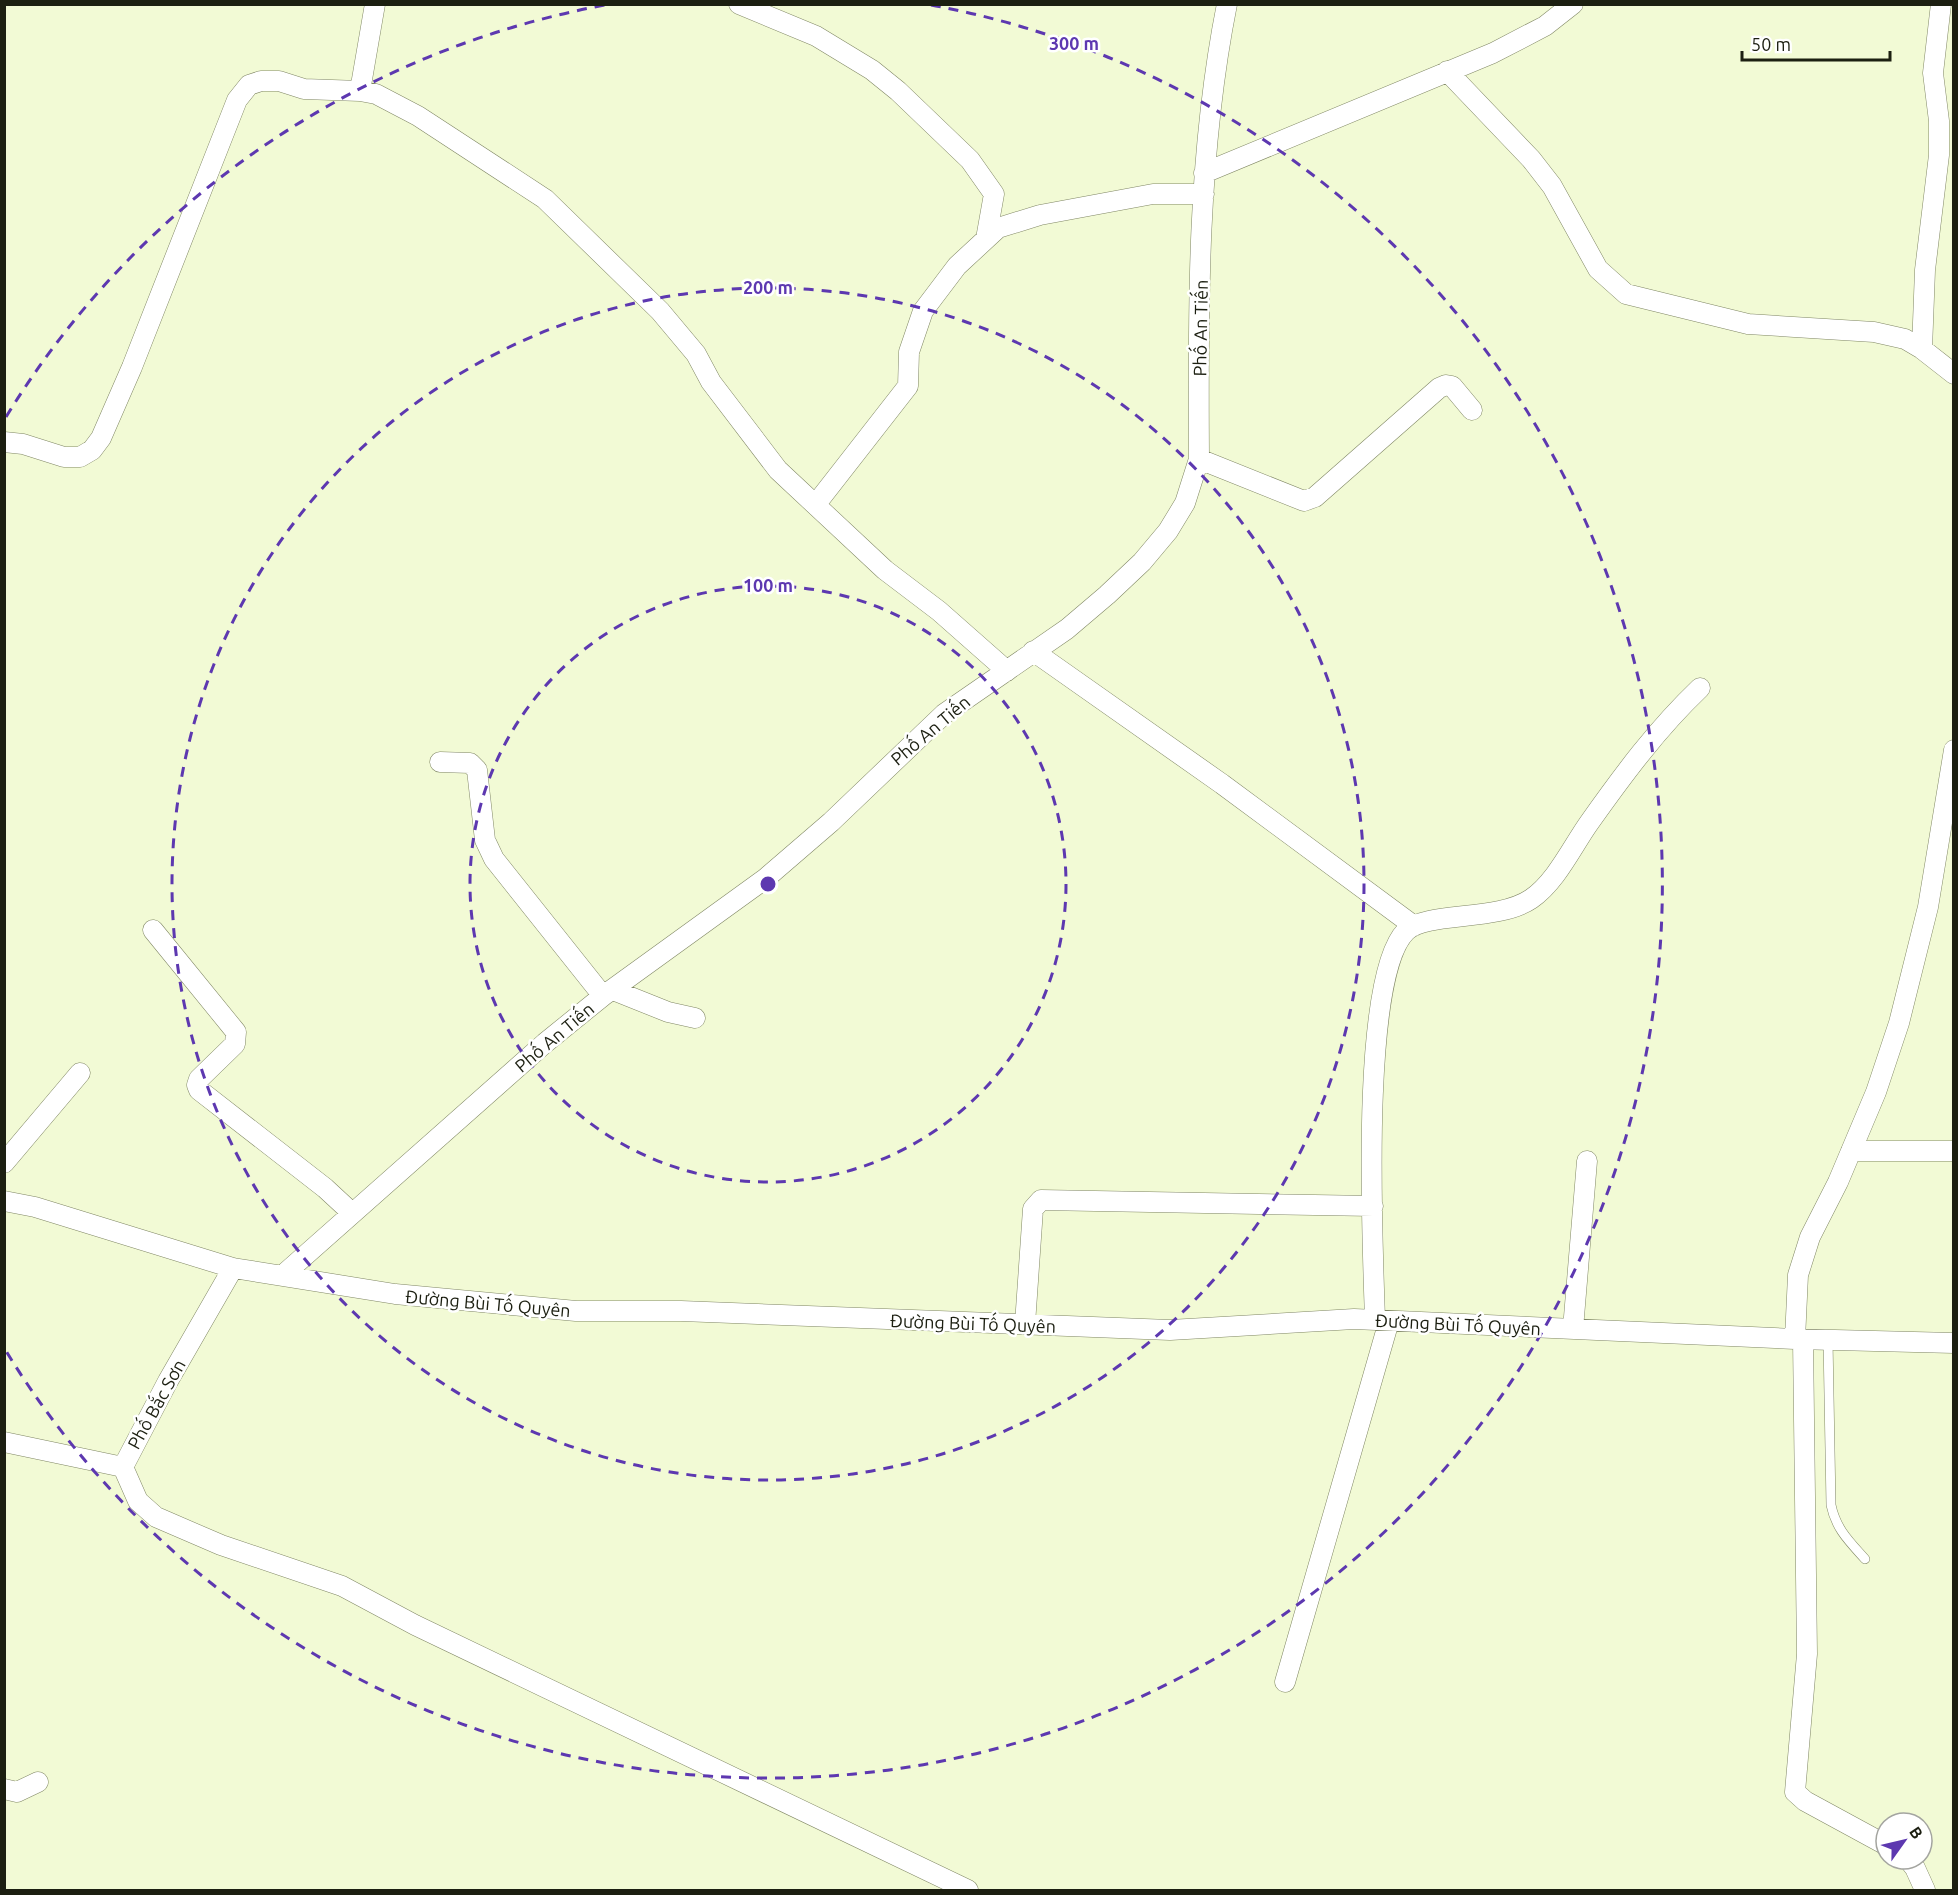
<svg xmlns="http://www.w3.org/2000/svg" width="1958" height="1895" viewBox="0 0 1958 1895" font-family="Ubuntu,sans-serif">
	<style>
		.lines { fill: none; stroke-linecap: round; stroke-linejoin: round }
		.service-casing { stroke: #808765; stroke-width: 10 }
		.minor-casing { stroke: #808765; stroke-width: 21 }
		.service { stroke: #fff; stroke-width: 9 }
		.minor { stroke: #fff; stroke-width: 20 }
		.ring { fill: none; stroke: #5d38b0; stroke-width: 3; stroke-dasharray: 10 8 }
		.labels { text-anchor: middle; dominant-baseline: central; stroke-width: 5; stroke-linejoin: round; paint-order: stroke }
		.street-label { font-size: 18px; fill: #1c1f11; stroke: #fff }
		.centre { fill: #5d38b0; stroke: #fff; stroke-width: 3 }
		.ring-label { font-size: 18px; text-anchor: middle; font-weight: bold; fill: #5d38b0; stroke: #fff; stroke-width: 5; stroke-linejoin: round; paint-order: stroke }
	</style>
	<rect width="100%" height="100%" fill="#f2fad5"/>
	<g class="lines">
		<g class="service-casing">
			<path id="service" d="M1828,1340L1831,1505C1836,1529 1849,1541 1865,1559"/>
		</g>
		<g class="minor-casing">
			<path id="minor" d="M739,4L816,36L872,70L898,91L970,160L994,194L986,239
				M1447,71L1531,159L1552,186L1598,269L1626,294L1748,324L1874,332L1905,339L1922,349L1954,374
				M360,91L375,4
				M1204,173L1493,53L1545,26L1573,4
				M1922,349L1925,270L1939,155V121L1933,73L1941,4
				M4,442L23,444L64,457H80L92,450L101,438L132,367L237,100L249,85L261,81H279L304,89L360,91L376,94L418,116L545,199L660,311L696,354L711,382L778,470L885,570L939,611L1007,671
				M1199,459L1304,501L1315,497L1439,388L1446,385L1452,386L1472,410
				M816,504L908,386L909,352L923,311L957,266L998,228L1040,215L1153,194H1204
				M1033,651L1222,784L1414,926
				M440,762L470,763L477,770L485,840L494,859L603,996
				M153,930L236,1032L235,1044L199,1079L197,1085L199,1090L325,1188L352,1213
				M613,990L668,1012L695,1018
				M1851,1151H1954
				M4,1163L80,1073
				M4,1201L35,1207L233,1268L395,1294L576,1311H681L1170,1330L1354,1319L1795,1339L1954,1343
				M283,1275L545,1043L603,996L766,878L831,822L944,714L1067,629L1107,595L1142,562L1168,531L1185,503L1199,459C1198,308 1197,154 1227,4
				M1375,1320C1373,1249 1359,977 1406,931C1427,911 1497,922 1531,899C1556,882 1572,847 1589,823C1623,775 1657,729 1700,688
				M1025,1324L1033,1209L1041,1200L1373,1206
				M1573,1329L1587,1161
				M1795,1339L1798,1275L1810,1237L1838,1182L1876,1092L1899,1023L1928,907L1954,750
				M1803,1339L1807,1654L1795,1792L1805,1801L1886,1845
				M4,1442L123,1467
				M123,1467L138,1501L156,1517L221,1545L342,1586L415,1625L968,1890
				M123,1467L168,1381L233,1268
				M1285,1682L1389,1321
				M4,1789L17,1792L38,1782
				M1908,1859L1915,1868L1925,1890"/>
		</g>
		<use href="#service" class="service"/>
		<use href="#minor" class="minor"/>
	</g>
	<g class="ring">
		<circle cx="768" cy="884" r="298"/>
		<circle cx="768" cy="884" r="596"/>
		<path d="M6 417A894 894 0 0 1 605 5M931 5A894 894 0 1 1 6 1351"/>
	</g>
	<g class="labels">
		<g class="street-label">
			<text transform="translate(1200 328) rotate(-89)">Phố An Tiến</text>
			<text transform="translate(930 730) rotate(-40)">Phố An Tiến</text>
			<text transform="translate(554 1037) rotate(-40)">Phố An Tiến</text>
			<text transform="translate(488 1303) rotate(5)">Đường Bùi Tố Quyên</text>
			<text transform="translate(973 1323) rotate(2)">Đường Bùi Tố Quyên</text>
			<text transform="translate(1458 1324) rotate(3)">Đường Bùi Tố Quyên</text>
			<text transform="translate(156 1404) rotate(-61)">Phố Bắc Sơn</text>
		</g>
	</g>
	<circle cx="768" cy="884" r="9" class="centre"/>
	<g class="ring-label">
		<text x="1074" y="50">300 m</text>
		<text x="768" y="294">200 m</text>
		<text x="768" y="592">100 m</text>
	</g>
	<rect width="1958" height="1895" fill="none" stroke="#1c1f11" stroke-width="12"/>
	<g transform="translate(1904 1841) rotate(56)"><circle r="28" fill="#ffffff" stroke="#a4a5a0" stroke-width="1.5"/>
	<path d="M0-4.5L10 22L0 15L-10 22Z" fill="#5d38b0"/>
	<text y="-9" font-size="16" font-weight="bold" text-anchor="middle" fill="#1c1f11">B</text>
	</g>
	<path d="M1742 51v9h148v-9" fill="none" stroke="#1c1f11" stroke-width="3"/>
	<text x="1751" y="51" font-size="18" fill="#1c1f11" stroke="#ffffff" stroke-width="4.5" paint-order="stroke">50 m</text>
</svg>
